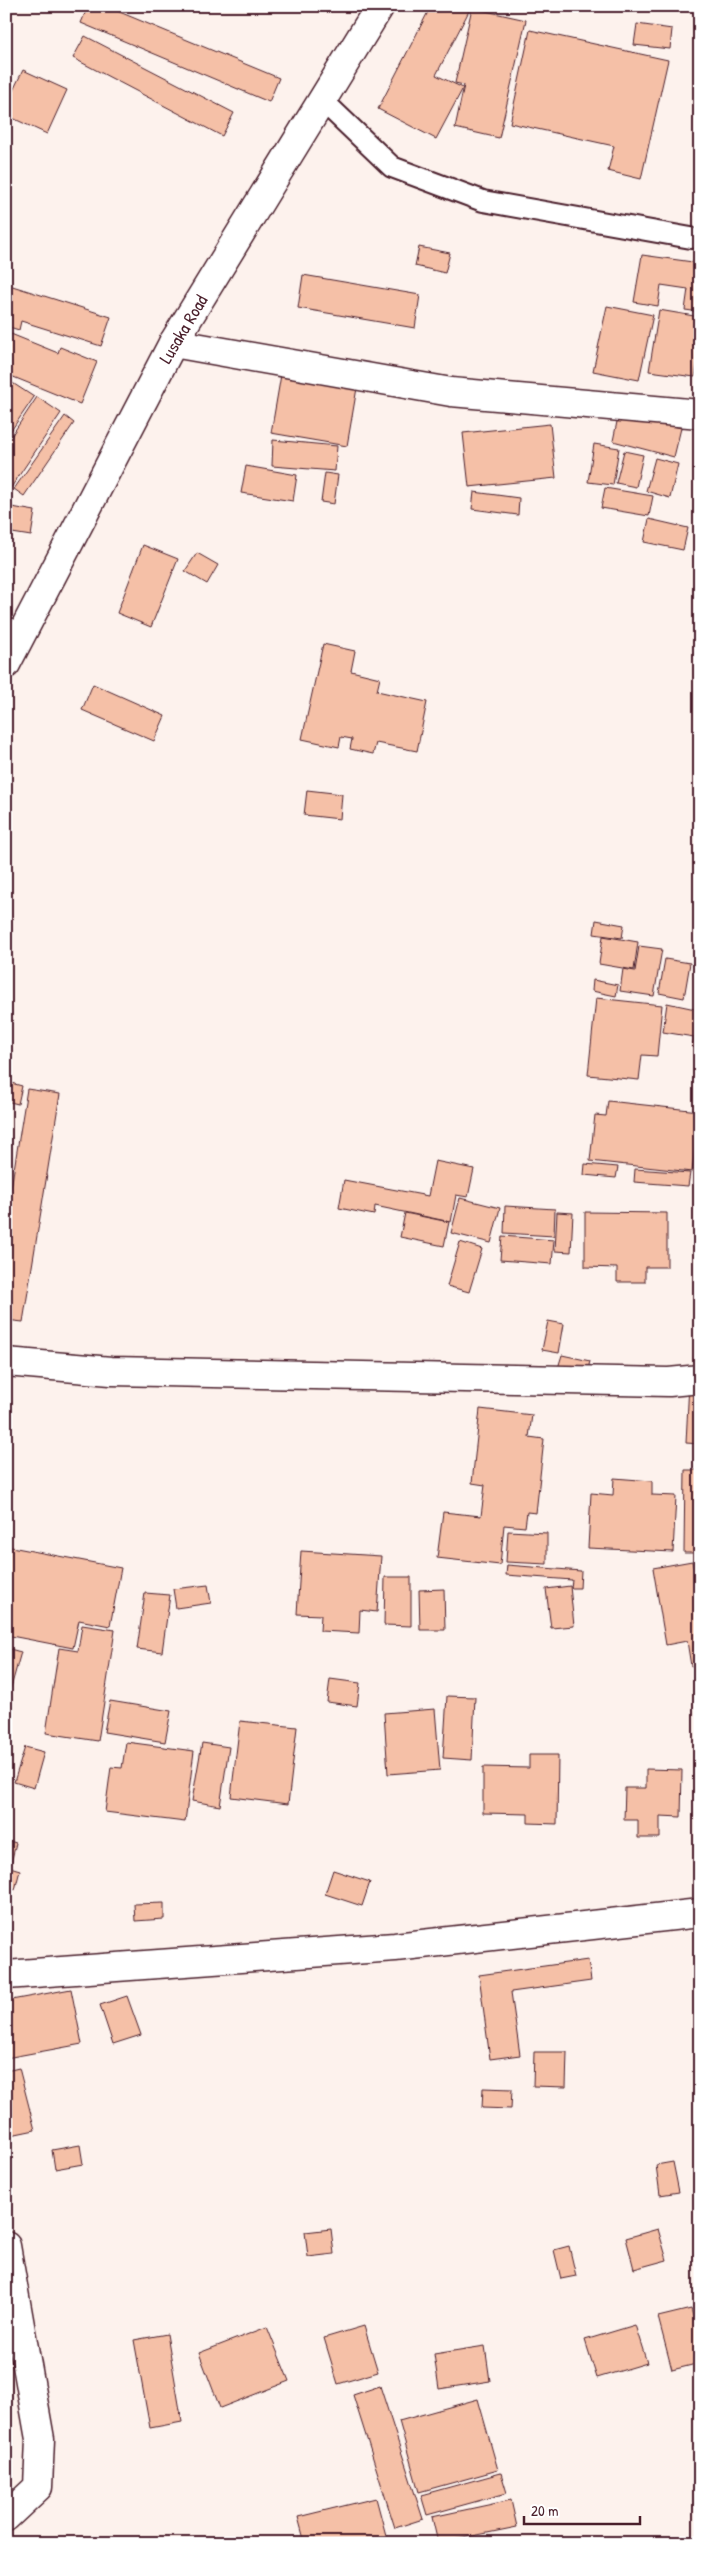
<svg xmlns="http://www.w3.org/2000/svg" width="706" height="2549" viewBox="0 0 706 2549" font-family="'Patrick Hand',sans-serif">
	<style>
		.building { fill: #f5c0a7; stroke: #4a1f2b }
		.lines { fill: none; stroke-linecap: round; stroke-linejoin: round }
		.lane-casing { stroke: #4a1f2b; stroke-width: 24 }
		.street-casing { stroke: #4a1f2b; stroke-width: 31 }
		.secondary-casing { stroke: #4a1f2b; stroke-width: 31 }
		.lane { stroke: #fff; stroke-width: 20 }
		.street { stroke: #fff; stroke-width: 28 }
		.secondary { stroke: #fff; stroke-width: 28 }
		.labels { text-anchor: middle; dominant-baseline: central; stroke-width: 4; stroke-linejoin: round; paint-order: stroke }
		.street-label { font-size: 18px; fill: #4a1f2b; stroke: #fff }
	</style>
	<rect width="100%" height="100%" fill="#fdf2ed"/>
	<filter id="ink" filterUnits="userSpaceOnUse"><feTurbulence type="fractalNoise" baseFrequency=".02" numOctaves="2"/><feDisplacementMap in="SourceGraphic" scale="10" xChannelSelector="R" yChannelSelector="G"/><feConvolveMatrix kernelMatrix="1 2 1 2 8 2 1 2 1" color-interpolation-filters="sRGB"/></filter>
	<g filter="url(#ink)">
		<path class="building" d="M88,6H105L279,78L269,102L81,23Z
			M431,6H459L469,11L436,75L463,88L436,139L378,109Z
			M472,8L526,20L499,138L455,128L464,85L455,83Z
			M637,24L672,29L670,49L634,45Z
			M530,30L668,60L641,179L608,171L614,146L510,123Z
			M85,36L234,113L222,136L73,58Z
			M23,70L67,90L47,134L6,115V105Z
			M419,247L450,253L445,273L415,266Z
			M642,255L700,263V312L685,310L688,289L661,285L658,306L634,302Z
			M303,275L420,295L415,328L298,308Z
			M6,284L111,317L101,346L21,321L19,330L6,326Z
			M607,306L653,315L639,380L593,371Z
			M659,310L700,317V343L695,377L649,371Z
			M6,332L58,353L60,347L97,362L80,404L6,374Z
			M282,369L358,382L347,446L271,433Z
			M11,382L34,397L6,438V389Z
			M37,397L61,413L8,492L6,491V444Z
			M619,412L681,428L674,457L613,441Z
			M65,416L74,423L24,496L14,489Z
			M550,424L556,478L469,487L463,433Z
			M273,440L337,446L335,471L272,466Z
			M594,444L619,448L613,485L588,482Z
			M624,451L643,455L636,487L616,483Z
			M655,458L678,464L670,498L646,491Z
			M246,466L297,475L293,501L241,493Z
			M325,473L338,475L334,504L321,502Z
			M605,488L653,496L649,516L601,508Z
			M474,492L519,498L518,515L472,509Z
			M6,506L35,511L31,536L6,532Z
			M649,519L688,528L683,550L644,542Z
			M143,545L178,559L151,627L117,613Z
			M197,553L218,565L207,584L185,571Z
			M323,644L355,651L351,671L380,678L377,691L427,702L417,751L376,743L373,754L350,749L352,739L341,737L339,747L302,739Z
			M93,684L165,716L154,741L82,710Z
			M307,790L342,794L340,819L304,815Z
			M596,920L624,925L622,938L594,934Z
			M603,936L638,942L634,970L599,964Z
			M639,946L662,949L654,996L620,991L623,969L635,971Z
			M665,959L690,963L684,998L659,993Z
			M593,980L618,985L616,996L592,991Z
			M596,998L662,1005L657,1056L642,1055L639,1080L588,1075Z
			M667,1003L700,1010V1049L692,1047L694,1037L663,1032Z
			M11,1083L22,1086L18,1104L6,1101Z
			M27,1089L60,1094L23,1322L6,1320V1219Z
			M608,1101L699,1111L692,1172L590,1161L595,1115L606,1116Z
			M435,1161L474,1169L468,1197L456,1195L451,1222L375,1206L374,1215L339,1208L344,1180L428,1196Z
			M585,1164L618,1167L616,1178L584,1175Z
			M635,1169L690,1173L688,1186L634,1182Z
			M460,1198L500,1208L491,1243L451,1233Z
			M505,1206L555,1209L554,1236L504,1233Z
			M557,1212L573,1213L571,1252L555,1251Z
			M585,1212L667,1213V1267H645V1282H617V1268L585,1267Z
			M405,1213L449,1222L444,1246L400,1237Z
			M502,1236L554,1240L552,1264L500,1260Z
			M460,1242L482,1249L469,1292L447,1286Z
			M548,1321L564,1324L559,1353L542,1350Z
			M562,1355L590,1361L586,1378L557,1371Z
			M689,1383L700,1384V1444L686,1443Z
			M480,1409L532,1415L529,1437L544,1439L536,1513L527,1512L525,1527L504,1525L500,1565L437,1558L443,1512L481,1516L485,1485L472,1483Z
			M685,1470H700V1553H684Z
			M614,1478L652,1481V1495L676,1496L673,1552L588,1548L591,1493L613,1495Z
			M508,1531L547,1533V1564L506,1562Z
			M6,1546L121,1568L110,1626L79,1620L73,1648L6,1635Z
			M301,1551L381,1556L377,1612L360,1610L359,1633L320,1631L321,1615L297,1614Z
			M692,1561L694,1570L700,1569V1665L691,1666L687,1641L666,1645L653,1568Z
			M507,1565L581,1571L580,1588H571L572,1580L506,1575Z
			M385,1577H411V1626L384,1625Z
			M208,1585L211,1603L176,1608L173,1589Z
			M570,1586L574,1626L551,1628L546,1589Z
			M444,1589L445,1630H420L419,1590Z
			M145,1593L170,1595L162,1652L137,1649Z
			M82,1625L115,1630L98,1741L46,1733L59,1648L78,1651Z
			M6,1648L21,1652L8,1698L6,1697Z
			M330,1679L360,1683L357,1706L327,1702Z
			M447,1696L475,1697L472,1760L443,1758Z
			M110,1701L171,1711L165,1742L104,1732Z
			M435,1709L440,1770L388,1774L384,1713Z
			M240,1721L297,1727L288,1804L231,1797Z
			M126,1742L194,1751L185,1822L105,1812L111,1767L122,1768Z
			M202,1743L229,1747L220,1806L192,1801Z
			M25,1747L44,1752L34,1788L14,1782Z
			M529,1755H558L557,1824L528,1823V1814L483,1813V1767L529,1768Z
			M646,1769L682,1770L681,1817L660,1816V1838H638V1820H624L625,1788H646Z
			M6,1840L16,1843L10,1867L20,1870L15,1890L6,1887Z
			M333,1870L370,1882L362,1906L325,1894Z
			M164,1903V1919L135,1921L134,1904Z
			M588,1960L591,1981L511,1992L520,2055L490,2059L479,1975Z
			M71,1989L82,2044L6,2058V2001Z
			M127,1996L141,2035L113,2044L100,2005Z
			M534,2052H567L566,2087L533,2086Z
			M19,2068L35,2130L6,2136V2071Z
			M483,2088L512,2089L511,2109L482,2108Z
			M80,2145L83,2164L55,2169L52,2150Z
			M673,2162L679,2192L660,2195L656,2165Z
			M331,2229L334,2254L308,2257L305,2232Z
			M658,2229L667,2260L634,2269L626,2238Z
			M569,2246L576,2276L561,2279L554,2250Z
			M691,2309L700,2340V2363L672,2370L658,2317Z
			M635,2325L647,2363L597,2378L585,2340Z
			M364,2326L378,2372L338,2384L324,2338Z
			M267,2327L289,2381L220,2408L199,2353Z
			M167,2334L182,2422L150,2428L134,2340Z
			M485,2346L490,2381L439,2389L434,2354Z
			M380,2386L423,2519L395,2528L353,2395Z
			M478,2399L498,2470L419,2492L399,2421Z
			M501,2473L507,2493L427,2515L421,2495Z
			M376,2498L388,2543H305L298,2517Z
			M511,2500L517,2527L438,2543L432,2517Z"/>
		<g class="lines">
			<g class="lane-casing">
				<path id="lane" d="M323,101L392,167L483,201L691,238"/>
			</g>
			<g class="street-casing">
				<path id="street" d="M173,343L451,392L700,414
					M6,1362L111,1371L669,1382L700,1379
					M6,1975L395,1947L700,1913
					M6,2246L40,2439L38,2487L6,2517"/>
			</g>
			<g class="secondary-casing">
				<path id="secondary" d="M6,664L173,343L380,6"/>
			</g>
			<use href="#lane" class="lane"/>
			<use href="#street" class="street"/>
			<use href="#secondary" class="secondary"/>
		</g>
	</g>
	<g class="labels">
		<g class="street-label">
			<text transform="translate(183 329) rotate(-59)">Lusaka Road</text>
		</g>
	</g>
	<rect width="706" height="2549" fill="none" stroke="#fff" stroke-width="25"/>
	<rect x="12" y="12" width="681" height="2524" fill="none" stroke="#4a1f2b" stroke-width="2" filter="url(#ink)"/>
	<path d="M524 2516v8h116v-8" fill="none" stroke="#4a1f2b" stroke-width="2.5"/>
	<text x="531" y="2516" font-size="15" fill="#4a1f2b" stroke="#ffffff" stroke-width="4" paint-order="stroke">20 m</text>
</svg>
